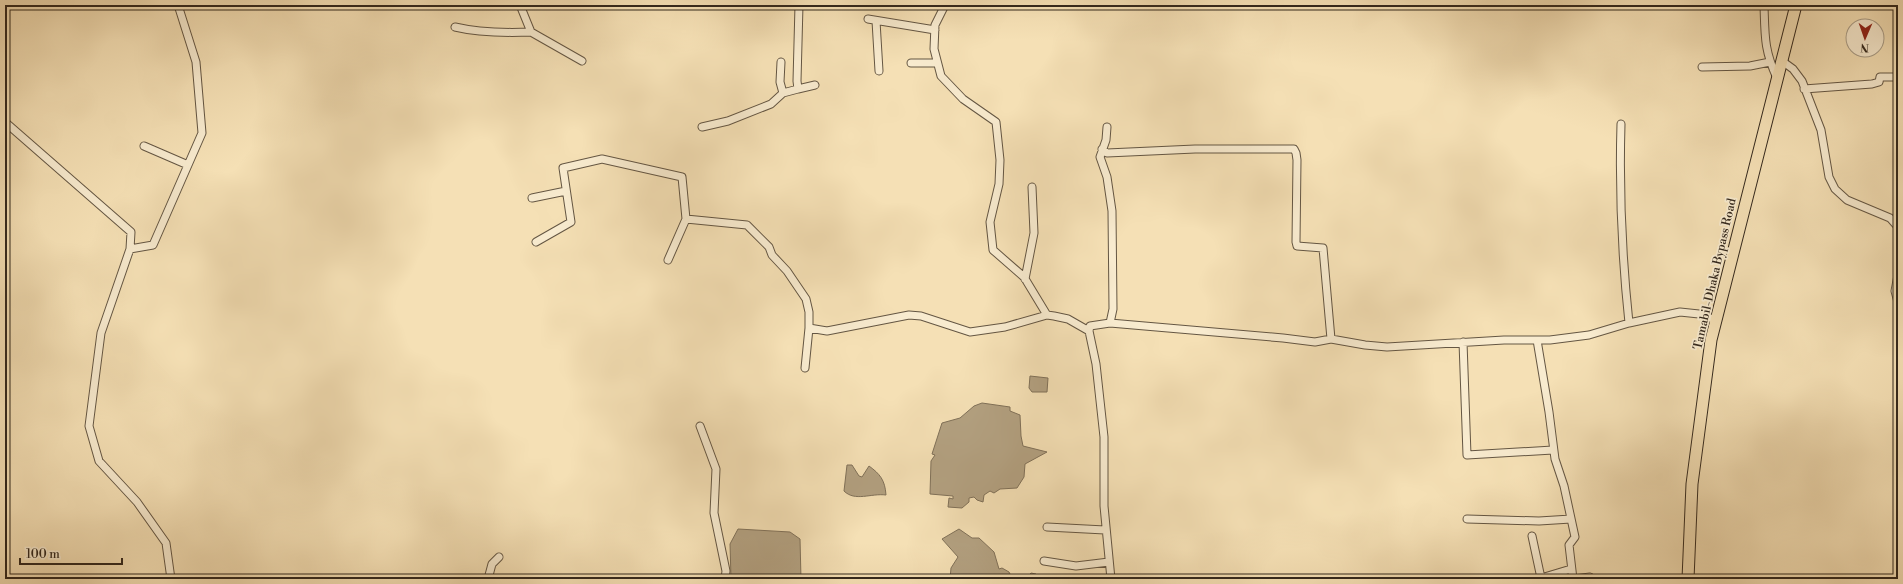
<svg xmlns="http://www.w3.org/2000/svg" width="1903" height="584" viewBox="0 0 1903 584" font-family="'Libre Bodoni',serif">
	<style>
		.water { fill: #b3a181; stroke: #807159 }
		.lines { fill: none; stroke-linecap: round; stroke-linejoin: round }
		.minor-casing { stroke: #645643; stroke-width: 9 }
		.highway-casing { stroke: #33281d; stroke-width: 13 }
		.minor { stroke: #f8ebcf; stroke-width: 7 }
		.highway { stroke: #f5e0b5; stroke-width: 11 }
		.labels { text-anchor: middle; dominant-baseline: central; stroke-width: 3.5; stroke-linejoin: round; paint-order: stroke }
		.street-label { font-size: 12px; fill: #33281d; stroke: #f8ebcf }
	</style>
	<rect width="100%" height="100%" fill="#f5e0b5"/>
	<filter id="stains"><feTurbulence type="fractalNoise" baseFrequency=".005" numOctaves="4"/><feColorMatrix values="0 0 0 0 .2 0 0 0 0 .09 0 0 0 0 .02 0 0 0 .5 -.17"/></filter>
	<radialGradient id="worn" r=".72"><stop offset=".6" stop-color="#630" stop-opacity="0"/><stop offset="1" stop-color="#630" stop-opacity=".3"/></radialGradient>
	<path class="water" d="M1030,376L1048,378L1047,392H1032L1029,388Z
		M982,403L1010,407V411L1020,415L1021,436L1023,446L1047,452L1025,464L1024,477L1017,488L1000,489L994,493L990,491L984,495L983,502L977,500L974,497L969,498V502L962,508L948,507L949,498L953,499V496L930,494L931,461L935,455L932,454L942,423L960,418L974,406Z
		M847,465H852L859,476L862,477L869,466C880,474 885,480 886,495C871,493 855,502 844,491Z
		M738,529L790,532L800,539L801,579L731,578L730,544Z
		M959,529L972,538H979L994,552L999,569L1002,568L1009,572L1011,576L1027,577L1031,573L1036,574L1038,579H950L951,568L958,557L942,539Z"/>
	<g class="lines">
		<g class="minor-casing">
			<path id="minor" d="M520,5L531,32L582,61
				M945,5L935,25L934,49L941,76L963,99L996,122L1000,160L999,184L990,222L993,250L1024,277L1047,315
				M1764,5C1765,36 1764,50 1777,78
				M868,19L935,30
				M876,21L879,71
				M455,27C480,33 505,33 531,32
				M1782,61L1793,69L1802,81L1821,130L1829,177L1835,189L1847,200L1890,218L1898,227
				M781,62L780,82L783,93L798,89L797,81L799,5
				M911,63H937
				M1702,67L1750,66L1770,62
				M798,89L815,85
				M1804,89L1872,84L1879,82L1880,77H1898
				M5,122L131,232L130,249L153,245L202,133L196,62L178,5
				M1621,124C1619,191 1622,257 1629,323
				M702,127L728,121L771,104L783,93
				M1107,127L1106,140L1100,157L1107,177L1112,211L1113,309L1110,323
				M144,146L188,165
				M1102,149L1107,153L1195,149H1294L1296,153L1297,160L1296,242L1297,246L1323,248L1331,339
				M532,198L566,191
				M536,242L571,222L563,168L602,159L682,177L686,219
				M130,249L101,333L89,426L99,461L137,502L166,543L171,579
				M668,260L686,219L747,225L769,247L772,255L787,271L806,299L809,312V328L805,368
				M1898,275L1895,291L1898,302
				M1025,279L1034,233L1032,187
				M809,328L827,331L909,315L921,316L970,332L1005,327L1047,315L1054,316L1068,319L1089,331
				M1537,340L1549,412L1555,459L1564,486L1575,537L1569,545L1573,579
				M1463,342L1467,455L1553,450
				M700,426L716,469L714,513L726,571L725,579
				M1467,519L1539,521L1571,519
				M1047,527L1105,530
				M1532,536L1541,578L1571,569
				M1044,561L1076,566L1109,562
				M488,579L492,564L499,557
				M1111,579L1104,506V437L1096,364L1089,331L1090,326L1110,323L1283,338L1315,342L1331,339L1365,345L1387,347L1504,340H1550L1589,335L1629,323L1680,312L1699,314L1716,320
				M1574,579L1590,577L1591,579"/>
		</g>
		<g class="highway-casing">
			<path id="highway" d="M1688,579L1692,484L1711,340L1796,5"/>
		</g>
		<use href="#minor" class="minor"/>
		<use href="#highway" class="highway"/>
	</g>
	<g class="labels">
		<g class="street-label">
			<text transform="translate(1715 274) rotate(-77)">Tamabil-Dhaka Bypass Road</text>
		</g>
	</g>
	<rect width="1903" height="584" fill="none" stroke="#f5e0b5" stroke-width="20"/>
	<rect x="6" y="6" width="1891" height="572" fill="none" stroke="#33281d" stroke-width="2"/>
	<rect x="10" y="10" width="1883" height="564" fill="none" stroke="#33281d"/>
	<g transform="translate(1865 38) rotate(182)"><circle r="19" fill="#f8ebcf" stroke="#a99d88"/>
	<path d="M0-3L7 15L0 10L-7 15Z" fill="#8f2418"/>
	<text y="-6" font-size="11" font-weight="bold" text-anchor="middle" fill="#33281d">N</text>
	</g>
	<path d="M20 558v6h102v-6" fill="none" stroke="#33281d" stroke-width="2"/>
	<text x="26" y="558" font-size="12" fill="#33281d" stroke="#f8ebcf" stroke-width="3" paint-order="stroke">100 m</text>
	<rect width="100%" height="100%" filter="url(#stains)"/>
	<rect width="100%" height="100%" fill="url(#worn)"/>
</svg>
